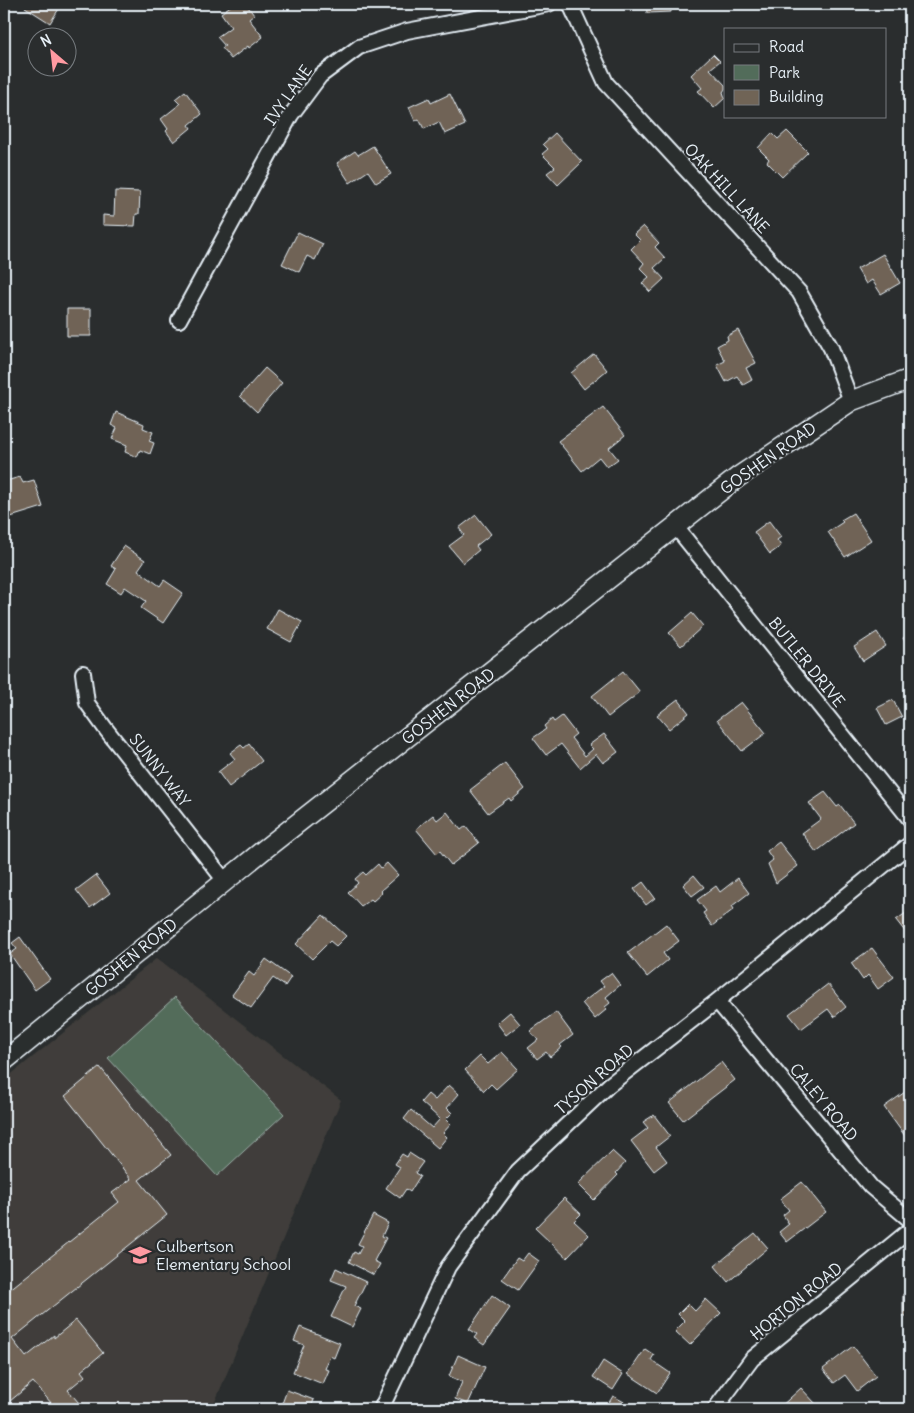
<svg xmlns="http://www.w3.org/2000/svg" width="914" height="1413" viewBox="0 0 914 1413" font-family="Delius,sans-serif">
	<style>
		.built { fill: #3f3e3a }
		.green { fill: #526c5a; stroke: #9daea9 }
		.building { fill: #706456; stroke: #e8f1f8 }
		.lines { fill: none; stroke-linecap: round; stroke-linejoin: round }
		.street-casing { stroke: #e8f1f8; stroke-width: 18 }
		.secondary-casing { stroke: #e8f1f8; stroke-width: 22 }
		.street { stroke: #2a2d2e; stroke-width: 14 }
		.secondary { stroke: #2a2d2e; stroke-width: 19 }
		.labels { text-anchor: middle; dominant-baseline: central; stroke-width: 4.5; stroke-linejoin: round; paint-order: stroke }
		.street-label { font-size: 16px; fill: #e8f1f8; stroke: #2a2d2e }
		.poi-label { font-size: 16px; fill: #e8f1f8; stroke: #2a2d2e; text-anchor: start }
	</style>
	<rect width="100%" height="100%" fill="#2a2d2e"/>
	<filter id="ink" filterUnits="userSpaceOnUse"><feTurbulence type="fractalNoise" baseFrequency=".02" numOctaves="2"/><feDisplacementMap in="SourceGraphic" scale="10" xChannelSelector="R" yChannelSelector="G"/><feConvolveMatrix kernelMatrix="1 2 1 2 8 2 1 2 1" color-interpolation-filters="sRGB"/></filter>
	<g filter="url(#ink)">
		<path class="built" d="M157,958L341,1100L212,1409H4V1080Z"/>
		<path class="green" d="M175,997L284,1114L217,1176L108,1058Z"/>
		<path class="building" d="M27,4H62L50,23L25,7Z
			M233,4H246L254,15L249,19L263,37L249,48L248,46L231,59L222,48L225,46L217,37L231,27L221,13Z
			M646,4H671V12L647,13Z
			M713,54L720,61L710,69L725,85V89L723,92L725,98L714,108L698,91L702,88L691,75Z
			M185,91L202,114L189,125L191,128L174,142L166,131L168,129L161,119L180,104L175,99Z
			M450,94L465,125L445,134L439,122L424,129L419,119L415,121L409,107L429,98L431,103Z
			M787,131L808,152L782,177L767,162L769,159L758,148L772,133L778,139Z
			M555,133L582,162L558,185L547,173L555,167L542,154L548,149L543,144Z
			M373,146L391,174L376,183L368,171L350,183L337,163L355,151L358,155Z
			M115,191L140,192L139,214H136L135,226L103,225V215L114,216Z
			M643,226L659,243L655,247L665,258L654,268L664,279L650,292L642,283L649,277L640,268L644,263L631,249L640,240L634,234Z
			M298,232L323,244L315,260L307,256L299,272L282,264Z
			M883,254L900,283L881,294L872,280L866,284L857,269Z
			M67,309H91V336H67Z
			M738,330L756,363L746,368L752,380L743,385L737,376L726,382L717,365L725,361L717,346L728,340L727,336Z
			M594,354L607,370L584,389L571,373Z
			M265,368L282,383L257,412L240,396Z
			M603,407L625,435L609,448L618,459L607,467L599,457L582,471L558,441Z
			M116,412L144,424L143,428L153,432L149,441L154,443L150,454L140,450L137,457L125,452L127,445L112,439L117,428L111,425Z
			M20,477L23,483L34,480L43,507L4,519V488L8,487L6,481Z
			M853,513L871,540L845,557L828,532L843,522L841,520Z
			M476,515L491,534L476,546L479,550L463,563L449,546L464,535L459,528Z
			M769,521L781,537L777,540L781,546L770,554L754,532Z
			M124,546L145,560L138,570L160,586L164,580L183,593L163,623L141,608L146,601L125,587L121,593L107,584L116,569L111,566Z
			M278,609L302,622L291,642L267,629Z
			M692,613L703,626L681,646L669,633Z
			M877,632L886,646L863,661L854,647Z
			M910,633V650L903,638Z
			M623,671L640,692L608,717L592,696Z
			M678,699L689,713L669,729L657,715Z
			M893,700L902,717L886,725L877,708Z
			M741,702L766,733L742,751L717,720Z
			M562,716L576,734L571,738L585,756L593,749L589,745L604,734L618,752L603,763L596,754L580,768L561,744L546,755L533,738L546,729L544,726L552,719L554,722Z
			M249,744L262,761L229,787L218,772L235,759L230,753L241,745L244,748Z
			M505,763L525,789L511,801L509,798L488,813L470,790Z
			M825,792L837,807L840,805L854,823L816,852L802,833L821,819L809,803Z
			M447,812L461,830L466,826L479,843L451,865L440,851L437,854L416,829L433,815L437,820Z
			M779,842L798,866L776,883L768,864L773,860L767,851Z
			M387,863L398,875L380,891L382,893L373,901L371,899L361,906L348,892L358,883L355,879L363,872L366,875L378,864L381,868Z
			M96,875L110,893L90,908L76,890Z
			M694,875L704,887L692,896L683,885Z
			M738,878L749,893L732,906L734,909L712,926L703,913L706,911L697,900L716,886L720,892Z
			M643,882L655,898L646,905L634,889Z
			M910,910V938L896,920Z
			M323,915L346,936L336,946L330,941L312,959L296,944Z
			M666,924L679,941L663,953L668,960L647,977L628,953Z
			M20,937L50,979L35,990L10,954L17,949L12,943Z
			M872,948L894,977L878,989L868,975L863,980L851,963Z
			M266,959L291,977L285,986L273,978L251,1008L232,995L249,972L254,976Z
			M611,973L620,985L606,997L610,1003L605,1007L607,1009L595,1019L582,1003L604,986L600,981Z
			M828,984L846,1007L834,1017L828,1009L801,1029L789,1014Z
			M510,1012L520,1024L506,1035L497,1023Z
			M556,1012L573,1035L560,1045L562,1047L550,1057L546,1052L537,1059L528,1048L538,1040L530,1031Z
			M502,1052L518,1069L496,1089L491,1084L484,1091L465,1070L480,1056L488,1064Z
			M721,1062L735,1080L683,1120L669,1103Z
			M100,1067L171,1155L139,1180L167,1215L12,1339L26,1357L54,1335V1338L76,1320L103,1353L81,1371L85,1376L68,1390L84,1409H46L52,1404L33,1382L4,1406V1294L119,1202L112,1193L131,1179L65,1096Z
			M449,1085L459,1094L447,1108L452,1113L446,1119L451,1124L443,1133L447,1137L438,1148L404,1119L411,1110L432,1128L440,1119L421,1102L428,1094L435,1100Z
			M905,1092L910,1100V1143L884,1107Z
			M654,1115L670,1136L656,1147L667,1161L654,1171L631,1141L648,1128L643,1122Z
			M612,1151L625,1163L616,1173L618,1175L594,1200L578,1184Z
			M409,1153L423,1162L415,1173L420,1176L410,1192L406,1189L400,1198L386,1188L400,1167L395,1164L402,1154L407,1157Z
			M802,1182L826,1212L787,1242L779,1232L789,1224L783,1215L789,1210L780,1199Z
			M564,1198L581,1214L574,1221L589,1235L567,1258L535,1228Z
			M373,1215L388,1223L382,1236L386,1238L374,1261L380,1264L374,1275L349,1262L354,1252L358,1254L362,1246L358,1244Z
			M755,1233L768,1248L728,1282L715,1266Z
			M528,1253L539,1261L518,1290L502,1279L517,1258L522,1261Z
			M336,1268L366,1282L354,1306L361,1309L352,1327L331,1317L346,1286L331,1280Z
			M903,1294H910V1316H903Z
			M492,1295L510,1308L484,1345L474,1338L477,1334L469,1329Z
			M706,1299L721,1313L690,1345L675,1331L685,1321L678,1314L688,1304L695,1311Z
			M300,1327L340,1343L334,1358L330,1356L325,1369L329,1370L323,1384L293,1372L304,1345L294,1341Z
			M853,1346L876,1376L857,1391L845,1375L834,1383L823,1369Z
			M645,1349L654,1355L651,1360L670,1373L657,1393L628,1374Z
			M458,1355L485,1367L468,1404L455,1399L462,1382L449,1376Z
			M603,1361L623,1374L613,1390L593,1377Z
			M801,1388L816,1404L811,1409H778Z
			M287,1390L314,1400L310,1409H280Z
			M613,1396L626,1403L622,1409H605Z"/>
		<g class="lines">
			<g class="street-casing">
				<path id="street" d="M570,4L606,83L799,292L831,348L851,401
					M179,320L291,115L320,76L359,47L407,31L549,4
					M676,527L910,819
					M83,673L87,703L105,728L225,881
					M717,1001L871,1187L910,1220
					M381,1409L448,1267L518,1171L609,1085L717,1001L910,844
					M715,1409L752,1359L910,1230"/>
			</g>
			<g class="secondary-casing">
				<path id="secondary" d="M4,1061L261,852L738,477L851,401L910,379"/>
			</g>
			<use href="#street" class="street"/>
			<use href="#secondary" class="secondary"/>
		</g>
	</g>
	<defs>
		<g id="school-bare" transform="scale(1.725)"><path d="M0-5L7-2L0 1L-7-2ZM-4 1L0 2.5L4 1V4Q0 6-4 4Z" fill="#ff9aa2" stroke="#2a2d2e" stroke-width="2.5" paint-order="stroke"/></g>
	</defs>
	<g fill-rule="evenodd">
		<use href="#school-bare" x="140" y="1255"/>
	</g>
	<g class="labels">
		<g class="street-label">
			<text transform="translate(288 95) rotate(-55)">IVY LANE</text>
			<text transform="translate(727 188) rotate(47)">OAK HILL LANE</text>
			<text transform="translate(768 458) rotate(-35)">GOSHEN ROAD</text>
			<text transform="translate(807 662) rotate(51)">BUTLER DRIVE</text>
			<text transform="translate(448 706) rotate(-38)">GOSHEN ROAD</text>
			<text transform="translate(160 770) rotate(52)">SUNNY WAY</text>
			<text transform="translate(131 957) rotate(-39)">GOSHEN ROAD</text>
			<text transform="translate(594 1079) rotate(-41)">TYSON ROAD</text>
			<text transform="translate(824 1102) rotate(50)">CALEY ROAD</text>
			<text transform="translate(796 1301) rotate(-39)">HORTON ROAD</text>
		</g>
		<g class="poi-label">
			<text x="156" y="1246">Culbertson<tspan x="156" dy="18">Elementary School</tspan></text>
		</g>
	</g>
	<rect width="914" height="1413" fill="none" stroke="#2a2d2e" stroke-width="20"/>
	<rect x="10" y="10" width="894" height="1393" fill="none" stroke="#e8f1f8" stroke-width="2" filter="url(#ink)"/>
	<rect x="724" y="28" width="162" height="90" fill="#2a2d2e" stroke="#767b7f"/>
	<rect x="734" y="44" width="25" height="8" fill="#2a2d2e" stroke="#767b7f"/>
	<text x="769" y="52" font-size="15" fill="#e8f1f8">Road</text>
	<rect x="734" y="65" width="25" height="15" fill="#526c5a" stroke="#767b7f"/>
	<text x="769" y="78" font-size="15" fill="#e8f1f8">Park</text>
	<rect x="734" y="90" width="25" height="15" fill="#706456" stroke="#767b7f"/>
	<text x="769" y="102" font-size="15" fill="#e8f1f8">Building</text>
	<g transform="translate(52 52) rotate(332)"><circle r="24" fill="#2a2d2e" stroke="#767b7f"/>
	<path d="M0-4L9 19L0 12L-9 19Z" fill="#ff9aa2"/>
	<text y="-8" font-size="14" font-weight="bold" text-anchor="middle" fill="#e8f1f8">N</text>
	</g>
</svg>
